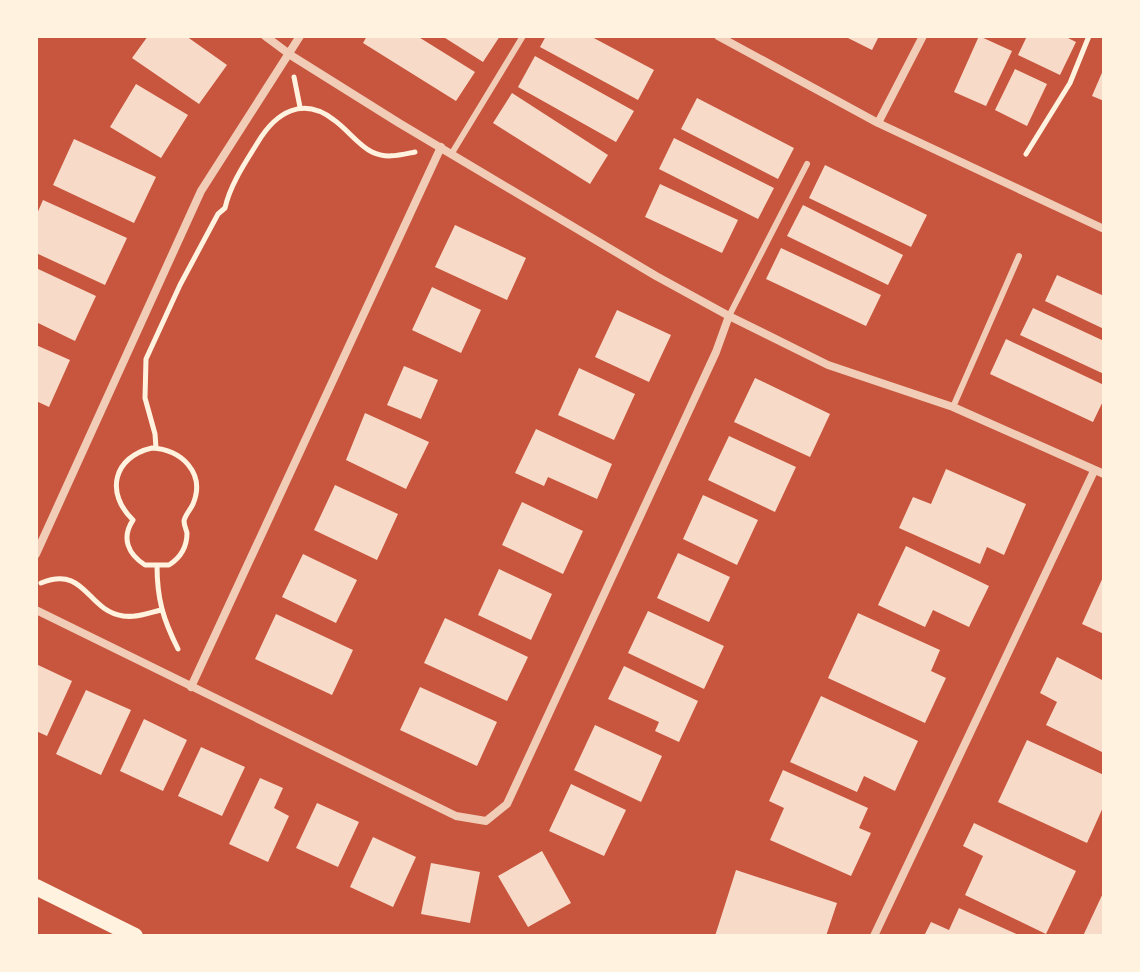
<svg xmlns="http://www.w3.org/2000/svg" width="1140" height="972" viewBox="0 0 1140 972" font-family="'Fira Sans Condensed',sans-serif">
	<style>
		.building { fill: #f7dbc8 }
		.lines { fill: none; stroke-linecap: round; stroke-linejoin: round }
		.path { stroke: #fff3e0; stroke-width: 5 }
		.service { stroke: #f1ccb7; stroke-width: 6 }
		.minor { stroke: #f1ccb7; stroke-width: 8 }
		.secondary { stroke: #fff3e0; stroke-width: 16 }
	</style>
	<rect width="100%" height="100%" fill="#c8553d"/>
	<path class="building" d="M148,36H186L227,65L199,104L132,58Z
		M367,36H417L475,72L456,101L363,43Z
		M442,36H500L483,62Z
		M546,36H590L654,70L638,100L540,47Z
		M844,36H879L872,50Z
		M979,36L1012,51L986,106L954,92Z
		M1027,36H1064L1076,42L1060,75L1018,55Z
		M535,56L634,111L616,142L518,87Z
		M1104,68V101L1092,96Z
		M1015,69L1047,84L1027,126L995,110Z
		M136,84L188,115L161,158L110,127Z
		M512,93L608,155L590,184L493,123Z
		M697,98L794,148L778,179L681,129Z
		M674,138L774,188L758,219L659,169Z
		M74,139L156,177L134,223L53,185Z
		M825,165L927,215L911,247L809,198Z
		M660,184L738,220L722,253L645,217Z
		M43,200L127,238L105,285L36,253V216Z
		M803,205L903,255L888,285L787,236Z
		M455,225L526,258L507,300L435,267Z
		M781,248L881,295L866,326L766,279Z
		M36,268L96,296L75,341L36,322Z
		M1057,275L1104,296V329L1045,301Z
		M432,287L481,310L461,353L412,330Z
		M1033,308L1104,341V374L1020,335Z
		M617,310L671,335L649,382L595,357Z
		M1006,339L1104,385V399L1093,422L990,374Z
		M36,345L70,360L49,407L36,401Z
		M404,366L438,380L421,419L387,405Z
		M579,368L635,394L614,440L558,415Z
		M755,378L830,414L810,457L734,422Z
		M365,413L429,442L406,489L346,460Z
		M536,429L612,464L597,499L548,477L544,486L515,473Z
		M729,436L796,467L775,512L708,480Z
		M946,469L1026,504L1004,555L987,547L980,564L899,528L913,497L931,504Z
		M335,485L398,514L377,560L314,530Z
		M703,495L758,520L737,565L683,539Z
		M522,502L583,531L563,574L502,545Z
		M906,546L989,586L969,627L933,610L925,627L878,605Z
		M678,553L730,577L709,622L657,598Z
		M303,554L357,580L336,623L282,597Z
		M499,569L552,594L531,640L478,615Z
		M1104,575V634L1082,624Z
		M648,611L724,646L704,689L628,653Z
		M858,613L940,650L931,671L946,678L925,723L828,678Z
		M276,614L353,650L332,695L255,659Z
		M445,618L528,657L507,701L424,663Z
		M1057,657L1104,681V753L1046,725L1057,702L1040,693Z
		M36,664L72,681L47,736L36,731Z
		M624,666L698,701L679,742L655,731L659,722L608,699Z
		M420,687L497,722L477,766L400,730Z
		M86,690L131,710L101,775L56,754Z
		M821,696L918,741L895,791L864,776L857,792L790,762Z
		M144,719L187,740L163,791L120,771Z
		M595,725L662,756L641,802L574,770Z
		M1027,740L1104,775V805L1087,843L998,802Z
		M201,747L245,767L222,816L178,796Z
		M783,770L868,808L859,828L871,833L851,876L770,840L784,808L769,801Z
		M260,778L283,788L274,808L289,816L268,862L229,844Z
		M571,784L626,810L604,856L549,831Z
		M317,803L359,822L338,867L296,848Z
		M974,823L1076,871L1046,934L965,895L983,856L963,846Z
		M373,837L416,857L393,907L350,887Z
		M542,851L571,903L528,927L498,876Z
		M431,863L480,872L470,923L421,914Z
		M736,870L837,903L826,936H715Z
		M1104,891V936H1083Z
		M959,908L1021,936H924L931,922L949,930Z"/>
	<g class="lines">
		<path class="path" d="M294,77L300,107
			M1026,154L1070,83L1089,36
			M152,448C181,449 206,473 193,504C191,509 185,515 184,521C184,525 186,529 187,533C187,547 180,558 169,565H145C128,554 121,538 133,520C105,493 113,457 152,448Z
			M156,448L155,434L145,398L146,359L180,285L218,214L225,208C230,185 245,163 258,142C276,112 303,96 334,120C347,129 358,145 372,152C386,159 400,155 415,152
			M157,565C157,599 163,619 178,649
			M41,583C86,565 86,610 123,616C136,618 148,613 161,610"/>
		<path class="service" d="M452,153L523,36
			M729,316L807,164
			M953,407L1019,256"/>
		<path class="minor" d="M265,36L292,56L399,123L656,276L729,316L828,365L953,407L1104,474
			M718,36L878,123L1104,229
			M878,123L923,36
			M36,554L201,191L300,36
			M36,610L456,816L486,821L507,804L716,352L729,316
			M191,687L441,147
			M874,936L1094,471"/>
		<path class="secondary" d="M36,887L135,936"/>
	</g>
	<rect width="1140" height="972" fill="none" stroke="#fff3e0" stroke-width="76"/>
</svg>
